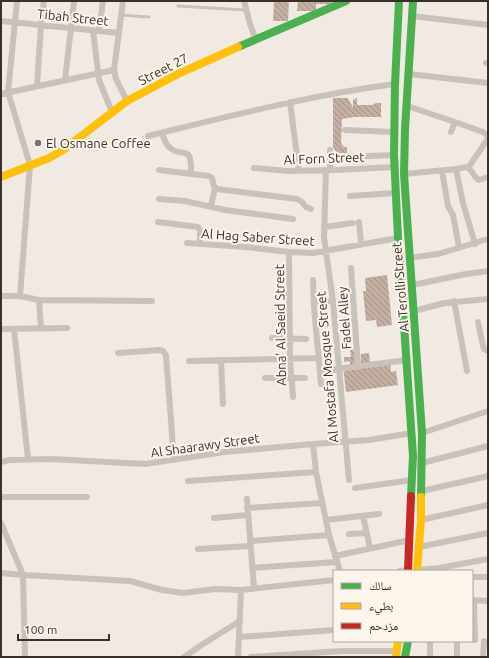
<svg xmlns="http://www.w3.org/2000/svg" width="489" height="658" viewBox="0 0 489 658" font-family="Ubuntu,'Noto Naskh Arabic',sans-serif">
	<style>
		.building { fill: url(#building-back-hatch) }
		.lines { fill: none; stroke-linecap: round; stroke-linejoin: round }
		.lane { stroke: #c9c2bb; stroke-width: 3 }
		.street { stroke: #c9c2bb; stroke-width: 6 }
		.fast { stroke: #4caf50; stroke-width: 8 }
		.slow { stroke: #ffc107; stroke-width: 8 }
		.jam { stroke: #c62828; stroke-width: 8 }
		.poi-dot { fill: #7a716a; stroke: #fcf5eb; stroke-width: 1.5 }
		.labels { text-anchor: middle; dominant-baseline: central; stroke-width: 4; stroke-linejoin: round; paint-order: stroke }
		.street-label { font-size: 13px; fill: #3b3029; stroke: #fcf5eb }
		.poi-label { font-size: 13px; fill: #3b3029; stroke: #fcf5eb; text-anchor: start }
	</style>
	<defs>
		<pattern id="building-back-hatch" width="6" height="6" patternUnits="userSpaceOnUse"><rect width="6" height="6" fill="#c5afa3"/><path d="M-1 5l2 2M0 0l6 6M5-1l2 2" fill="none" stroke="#a18f85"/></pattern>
	</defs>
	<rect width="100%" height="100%" fill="#f0eae3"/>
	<path class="building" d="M274,1H289L288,21H273Z
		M298,1H331V4H316V11H297Z
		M333,98H348L353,108V100L357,98V105H372L376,103H381V117H354L342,119L341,143L344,147H347V153H337L333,147Z
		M387,275L392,325L377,327L376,320L366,321L363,291H366L365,278Z
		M350,348H353V351H357L359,365H361V354L369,353L370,363L390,361L391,372L396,371L398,385L346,392L343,366L350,365V361L344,362V357H351Z"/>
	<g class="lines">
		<path class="lane" d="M178,6L245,10
			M121,15L149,17"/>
		<path class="street" d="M17,1L8,92L30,165L20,296
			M123,1L114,70L116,79L127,101
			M244,1L250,24L256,40
			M412,16L488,25
			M1,21L119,33
			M93,30L99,80L112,112
			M99,31L103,1
			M486,63H488
			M409,74L488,83
			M65,80L74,1
			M37,86L41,25L44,1
			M1,94L114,70
			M290,102L299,171
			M407,106L455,122L483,132L488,136L487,140L468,168
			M345,130L394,132
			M451,132L455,122
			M162,133C164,137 165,144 169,147C182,160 192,141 191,174
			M148,136C230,116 311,95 395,84
			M330,150V170
			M341,157L394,155
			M254,168L289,171L336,170L395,167
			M456,169L463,203L475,244
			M159,170L209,176L212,178L214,186L217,189L297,199L302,202L306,207L311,209
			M326,170L324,237L333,301L349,480
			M442,171L448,206L453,215L459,247
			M404,174L456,169L467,167C473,170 473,177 479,180L488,177
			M350,196L395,193
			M159,199L185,201L225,210L293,219
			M211,206L215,188
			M158,222L198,227L200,230V244
			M359,222L361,244
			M324,227L353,223
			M187,243L246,247L289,252L313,253L398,238
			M289,252L290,358L293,397
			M409,258L438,254L488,239
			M351,268L358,367
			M313,280L314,307L321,384
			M412,285L466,274L488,271
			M1,296H20L39,300L152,301
			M39,300L41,328
			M454,301L467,371
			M314,302L333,301
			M414,311L445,303L488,299
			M478,322L483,346L484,349L488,351
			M1,329L67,328
			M14,329L28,459
			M272,338L306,339
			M118,353L159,350L163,351L166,355L174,460
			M221,360L223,404
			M189,361L319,358
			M320,371L408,360
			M265,378H305
			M422,433L488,411
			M313,444L316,472L329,535L340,571
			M1,462L9,460L51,459L145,464L225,452L313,444L369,440L412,433
			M422,463L488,446
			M188,481L316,472
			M355,488L412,480
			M422,491L488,476
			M1,497H87
			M247,499L254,588
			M247,508L322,503
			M363,516L370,548
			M214,518L248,515
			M326,520L379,514
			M421,520L488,505
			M1,523L23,575L25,657
			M349,534L366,533
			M250,541L329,535
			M419,547L488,533
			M198,549L250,546
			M335,556L410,540
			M252,568L336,562
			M417,570L439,568L488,559
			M400,571L408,570
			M1,573L23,575L130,581L162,590L183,593L215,589L241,590L334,580
			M472,577H488
			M472,600L488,601
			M474,600L475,640
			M240,637L334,630
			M184,657L203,644L240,621
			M238,657L241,590
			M251,657L342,651H397
			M430,657V641
			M457,657V641
			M483,657L484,641"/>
		<path class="fast" d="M399,1L395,84L394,155L398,238L413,456L411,496
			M413,1L405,129L404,174L422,433L421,497
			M238,47L346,1
			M405,657L408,641"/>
		<path class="slow" d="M1,177L49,158L63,150L127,101L178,74L238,47
			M417,571L421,520V497
			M396,657L398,641"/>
		<path class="jam" d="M408,571L411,496"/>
	</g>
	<circle class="poi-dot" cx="38" cy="143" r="4"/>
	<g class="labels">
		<g class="street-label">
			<text transform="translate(73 17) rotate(6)">Tibah Street</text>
			<text transform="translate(163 69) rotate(-27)">Street 27</text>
			<text transform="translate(324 158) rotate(-2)">Al Forn Street</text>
			<text transform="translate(258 237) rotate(4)">Al Hag Saber Street</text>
			<text transform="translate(400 287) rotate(-95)">Al Terolli Street</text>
			<text transform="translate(344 318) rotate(-94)">Fadel Alley</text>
			<text transform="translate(280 325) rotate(-91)">Abna' Al Saeid Street</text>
			<text transform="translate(327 367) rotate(-95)">Al Mostafa Mosque Street</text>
			<text transform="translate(205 445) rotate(-8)">Al Shaarawy Street</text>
		</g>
		<g class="poi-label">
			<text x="46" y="143">El Osmane Coffee</text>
		</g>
	</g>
	<rect width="489" height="658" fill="none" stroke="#3b3029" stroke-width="4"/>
	<rect x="333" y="570" width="140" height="72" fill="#fcf5eb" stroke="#afa69d"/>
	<rect x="341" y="583" width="20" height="6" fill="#4caf50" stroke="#afa69d"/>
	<text x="369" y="590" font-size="12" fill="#3b3029">سالك</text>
	<rect x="341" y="603" width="20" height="6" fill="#ffc107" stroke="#afa69d"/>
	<text x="369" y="610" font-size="12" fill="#3b3029">بطيء</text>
	<rect x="341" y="623" width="20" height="6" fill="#c62828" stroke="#afa69d"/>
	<text x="369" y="630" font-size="12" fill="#3b3029">مزدحم</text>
	<path d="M18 634v6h91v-6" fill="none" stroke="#3b3029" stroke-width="2"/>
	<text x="24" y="634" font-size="12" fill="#3b3029" stroke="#fcf5eb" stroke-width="3" paint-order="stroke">100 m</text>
</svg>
